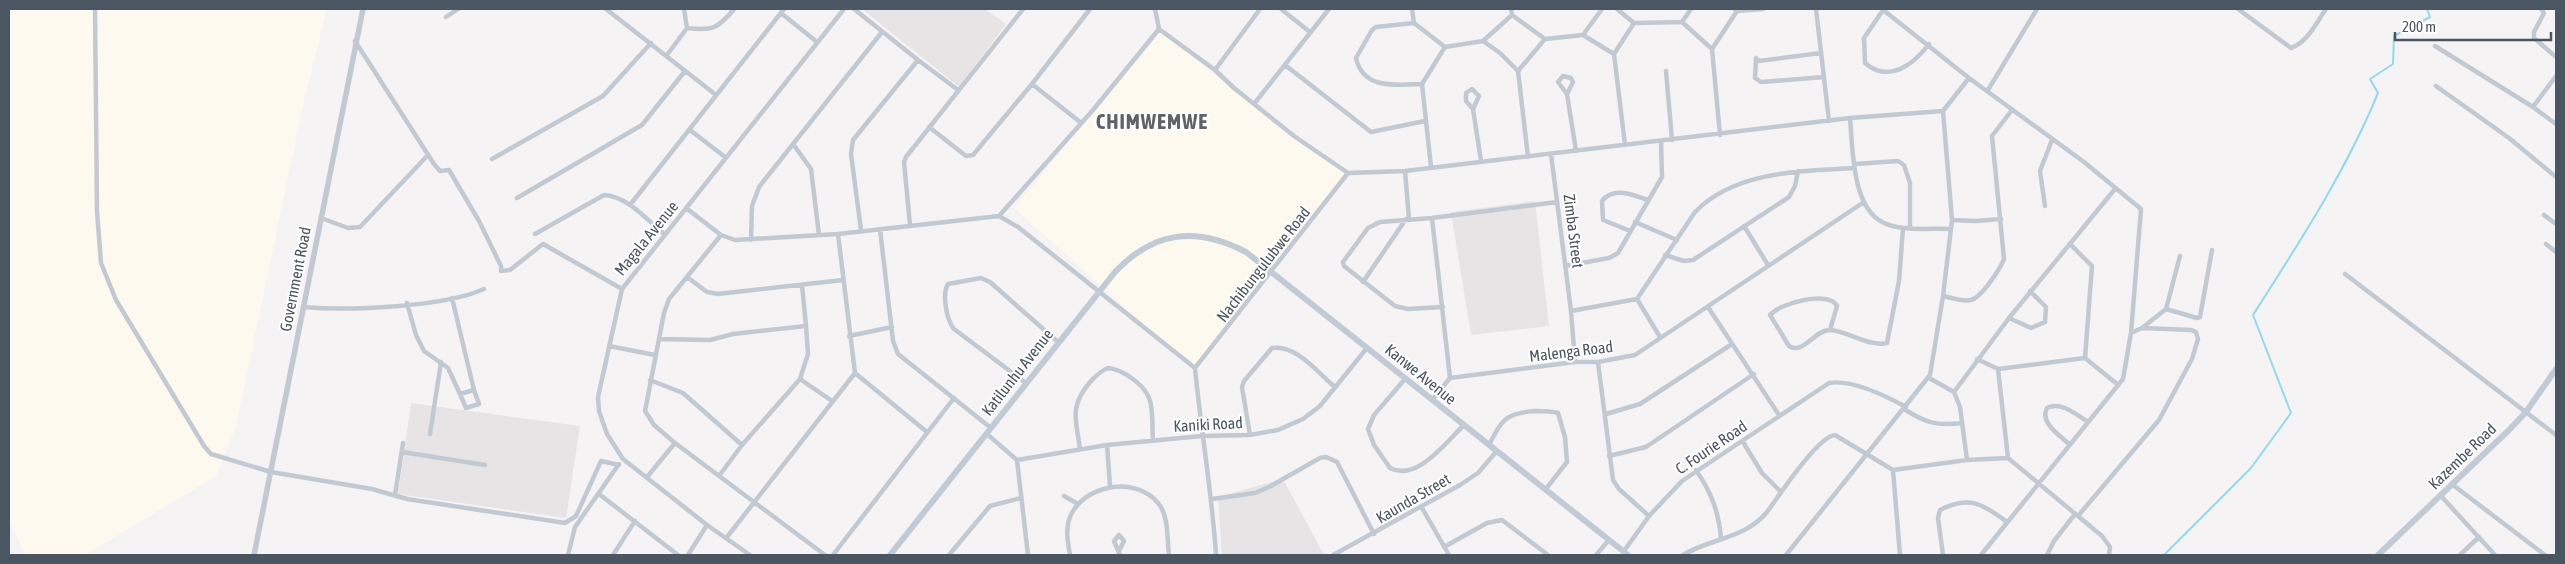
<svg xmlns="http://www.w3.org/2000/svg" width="2565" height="564" viewBox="0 0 2565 564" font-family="'Asap Condensed',sans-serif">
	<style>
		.commercial { fill: #fdf9ef }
		.education { fill: #e6e4e5 }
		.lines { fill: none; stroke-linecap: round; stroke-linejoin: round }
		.stream { stroke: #90daee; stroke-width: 2 }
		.minor { stroke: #c1cad2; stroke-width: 4.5 }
		.tertiary { stroke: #c1cad2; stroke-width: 5.5 }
		.secondary { stroke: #c1cbd6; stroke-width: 6 }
		.labels { text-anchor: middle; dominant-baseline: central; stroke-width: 4; stroke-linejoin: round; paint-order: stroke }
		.street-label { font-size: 16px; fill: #4a5661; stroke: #fff }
		.district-label { font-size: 21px; font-weight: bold; letter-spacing: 1px; fill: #5f6368; stroke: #fff }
	</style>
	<rect width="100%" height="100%" fill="#f5f3f3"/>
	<path class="commercial" d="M9,9H327L304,101L236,426L216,476L85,555H26L9,521Z
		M1160,33L1346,174L1197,372L1014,208Z"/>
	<path class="education" d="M862,9H985L1006,24L959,87Z
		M1535,201L1549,326L1471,335L1451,212Z
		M411,403L580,426L566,518L398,494Z
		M1283,479L1324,555H1222L1218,497Z"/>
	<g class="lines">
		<path class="stream" d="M2164,555L2251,468L2291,413L2253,315C2299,243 2346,171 2378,93L2370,79L2393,64L2394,36L2430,17L2427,9"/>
		<path class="minor" d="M95,9L97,211L101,263L116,300L204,446L211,454L271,472L372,489L407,499L565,523L576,516L601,461L619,465
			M606,9L716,95
			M854,9L918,60
			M1155,9L1159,29L1215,70L1234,88L1294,136L1348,173L1405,171L1850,118L1943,111L1952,220L1943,296L1930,375L1786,555
			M1281,9L1310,32
			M1412,9L1414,23
			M1617,9L1634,23L1682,22L1712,49
			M1734,9L1737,11L1763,9
			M1816,9L1829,121
			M1882,9L1969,78L2084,162L2141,209L2131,333L2123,379L1981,555
			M2238,9L2291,48C2308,42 2316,23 2326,9
			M2541,9L2544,13L2534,32V38L2556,57
			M1883,10L1864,38L1865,63C1889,84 1914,64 1929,44
			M781,13L817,42
			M1512,15L1545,39L1583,35L1614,54
			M446,17L458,9
			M1682,22L1691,9
			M687,28C712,31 718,29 734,9
			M1583,35L1602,9
			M355,41L434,164L440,171L449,170L479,221L501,266V271L510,270L543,244L622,289
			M1483,41L1500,53L1518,71L1528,157
			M2435,46L2533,107L2556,124
			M1821,53L1759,61L1756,58L1755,78L1761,82L1824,77
			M667,55L687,28L684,9
			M1285,65L1371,132L1425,121
			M1215,70L1260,9
			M1518,71L1545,39
			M1666,71L1672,140
			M1032,84L1080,122
			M1422,84C1396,85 1363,90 1356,58L1372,30L1376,27L1414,23L1445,47L1483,41L1512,15L1511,9
			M2436,86L2509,138L2556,177
			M1988,90L2037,9
			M1567,94L1573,82L1571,78L1563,76L1558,82L1567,94L1576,151
			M1254,104L1329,9
			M2533,107L2556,76
			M1473,109L1479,96L1472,89L1466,93V101L1473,109L1481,161
			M1943,111L1969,78
			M1850,118C1853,149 1851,214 1889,225C1908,231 1931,228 1951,229
			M929,127L966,156L973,155L1032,84L1090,9
			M690,130L725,157
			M1720,135L1712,49L1737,11
			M793,144L811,169L819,235
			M1625,145L1614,54L1634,23
			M1551,154L1571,311
			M492,159L603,96L651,43
			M1855,164L1898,161L1904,165L1910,183V228
			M1431,167L1422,84L1445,47
			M1405,171L1409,219
			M517,198L642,125L685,71
			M630,205L784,9
			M2045,206L2040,171L2052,140
			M686,208L721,235L735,240L838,234L999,216L1018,227L1195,368
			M2544,215L2556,224
			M999,216L1093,110L1159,29
			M321,218L348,228L360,227L428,155
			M1432,218L1450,378
			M1952,220L1976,221L2001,219
			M1635,222L1677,240
			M910,225L904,162L906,157L1023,9
			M1744,226L1768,265
			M880,229L893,341L898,354L991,428
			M861,230L851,154L853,140L918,60L958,90
			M1630,231L1603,220L1602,201C1614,186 1633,195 1648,200
			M535,234L604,195C627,196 647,220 664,234
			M838,234L855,373L927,432
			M721,235L669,299L664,313L645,411L654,425L675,443L825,555
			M751,240L752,206L759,187L882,32
			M2070,244L2092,266L2085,358
			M2546,244L2556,252
			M1665,255L1684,261L1693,260L1789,197L1795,186L1798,171
			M1565,266L1609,258L1618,253L1662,177L1661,142
			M2345,274L2556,435
			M687,277L707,292L718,294L843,280
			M1363,282L1406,219
			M802,285L806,326
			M1943,296C1952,298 1963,302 1971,300C1982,297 2000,269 2004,259L1992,136L2012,110
			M452,298L474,390
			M1637,299L1660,337
			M407,303L416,335L424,351L448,368L460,394L474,390L479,404L466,408L460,394
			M303,307C349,311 444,307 484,289
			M1443,307L1408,309L1395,306L1344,266L1343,262L1368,228L1380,222L1432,218L1557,202
			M1708,307L1779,415
			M2166,309L2197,318L2200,317L2212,250
			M2009,318L2031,328L2045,322L2046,307L2030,291
			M1830,330L1837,306C1829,290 1780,303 1770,315L1789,346C1804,355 1814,330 1830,330C1848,331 1868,347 1887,343L1899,281L1903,228
			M2131,333L2142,328L2166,309L2180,256
			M849,336L892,327
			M659,339L710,340L733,334L806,326L808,354L800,379L742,445L719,476
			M609,346L655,355
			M1977,359L1998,369L2085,358L2117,384
			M1575,362L1571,311L1637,299L1695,212C1735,171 1801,171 1854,168
			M1598,362L1613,480L1619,489L1649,516
			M1195,368L1348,173
			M1195,368C1201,431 1212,493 1216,555
			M1998,369L2008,458
			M1929,378L1954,392L2009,318L2115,189
			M800,379L832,401
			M1405,379L1374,415L1368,429L1374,445L1390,468C1417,482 1446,442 1464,425
			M650,380L683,393L742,445
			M1026,383L954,329C946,319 942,294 948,284L981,278L990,282L1058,342
			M1954,392L1960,407L1967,460
			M1432,400L1450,378L1575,362H1598L1635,355L1864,202
			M1904,409C1926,423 1936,426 1962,423
			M1606,414L1640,404L1732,344
			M430,434L441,362
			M987,434L1017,460L1028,555
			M1250,435L1242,387L1244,381L1272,348C1296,344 1318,373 1335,387
			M1743,442L1762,473L1781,492
			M1107,445L1110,486
			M1489,445C1502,420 1505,413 1535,411C1543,411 1551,411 1558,413L1565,437L1567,462L1545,490
			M2070,445C2061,436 2039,423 2047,408C2061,401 2077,415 2088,422
			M1080,449C1076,419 1069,407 1090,382C1096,376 1100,371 1108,368C1117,369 1122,372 1130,377C1157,395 1151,410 1153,440
			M402,452L485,465
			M1609,456L1646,447L1754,374
			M1017,460L1107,445L1202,436L1250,435L1278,430L1303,419L1320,406L1367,348
			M1696,470C1711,492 1719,512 1721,539
			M1893,470L1900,555
			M647,477L675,443
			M2453,485L2545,555
			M599,494L678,555
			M395,495L403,443
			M1064,496L1078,504
			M2441,496L2495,555
			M1212,499L1255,493L1269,487L1320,458L1326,457L1337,462L1374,534
			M1422,508L1449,555
			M2078,516L2159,420L2192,359L2198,339L2196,332L2191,330L2142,328
			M727,537L855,373
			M1444,547L1487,523L1502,520L1548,555
			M1119,551L1124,541L1119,535L1114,541L1120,555
			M1624,551L1649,516L1682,481L1829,383C1851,379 1886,396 1906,407
			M568,555L575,527L619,464
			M613,555L635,521
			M688,555L707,525
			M750,555L707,525L623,459L607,434L599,411L598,397L622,289L844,9
			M833,555L954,398
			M949,555L990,506L1021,498
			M1070,555C1068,543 1065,529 1070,517C1083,485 1135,475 1158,503C1169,515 1167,540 1169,555
			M1333,555L1460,485L1478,473L1496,452
			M1596,555L1609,540
			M1683,555C1711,538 1745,539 1767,512C1779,496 1817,437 1835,435L1893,470L1967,460L2008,458L2102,536L2110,547L2109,555
			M1943,555L1938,518L1940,510C1969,495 1983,504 2007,522
			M2047,555L2054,541L2075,514
			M2460,555L2479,537"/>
		<path class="tertiary" d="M254,555L363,9"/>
		<path class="secondary" d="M890,555L1115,272C1154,231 1196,226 1246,252L1628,555
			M2378,555L2509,430L2526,412L2556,369"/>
	</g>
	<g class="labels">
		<g class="street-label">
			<text transform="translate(1574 231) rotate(83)">Zimba Street</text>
			<text transform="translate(646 238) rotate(-51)">Magala Avenue</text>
			<text transform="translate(1263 264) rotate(-52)">Nachibungulubwe Road</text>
			<text transform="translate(295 279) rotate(-79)">Government Road</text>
			<text transform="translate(1571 351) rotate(-7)">Malenga Road</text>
			<text transform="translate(1017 372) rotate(-52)">Katilunhu Avenue</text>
			<text transform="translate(1421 374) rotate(39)">Kanwe Avenue</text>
			<text transform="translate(1208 424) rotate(-3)">Kaniki Road</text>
			<text transform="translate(1711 447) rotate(-34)">C. Fourie Road</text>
			<text transform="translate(2462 456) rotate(-44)">Kazembe Road</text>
			<text transform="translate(1413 498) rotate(-30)">Kaunda Street</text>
		</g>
		<g class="district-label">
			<text x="1152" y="121">CHIMWEMWE</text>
		</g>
	</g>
	<rect width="2565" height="564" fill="none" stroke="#4a5661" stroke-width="20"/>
	<path d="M2395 32v8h156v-8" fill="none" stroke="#4a5661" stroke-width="2.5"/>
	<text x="2402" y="32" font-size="15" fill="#4a5661" stroke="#ffffff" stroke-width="4" paint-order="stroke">200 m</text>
</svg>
